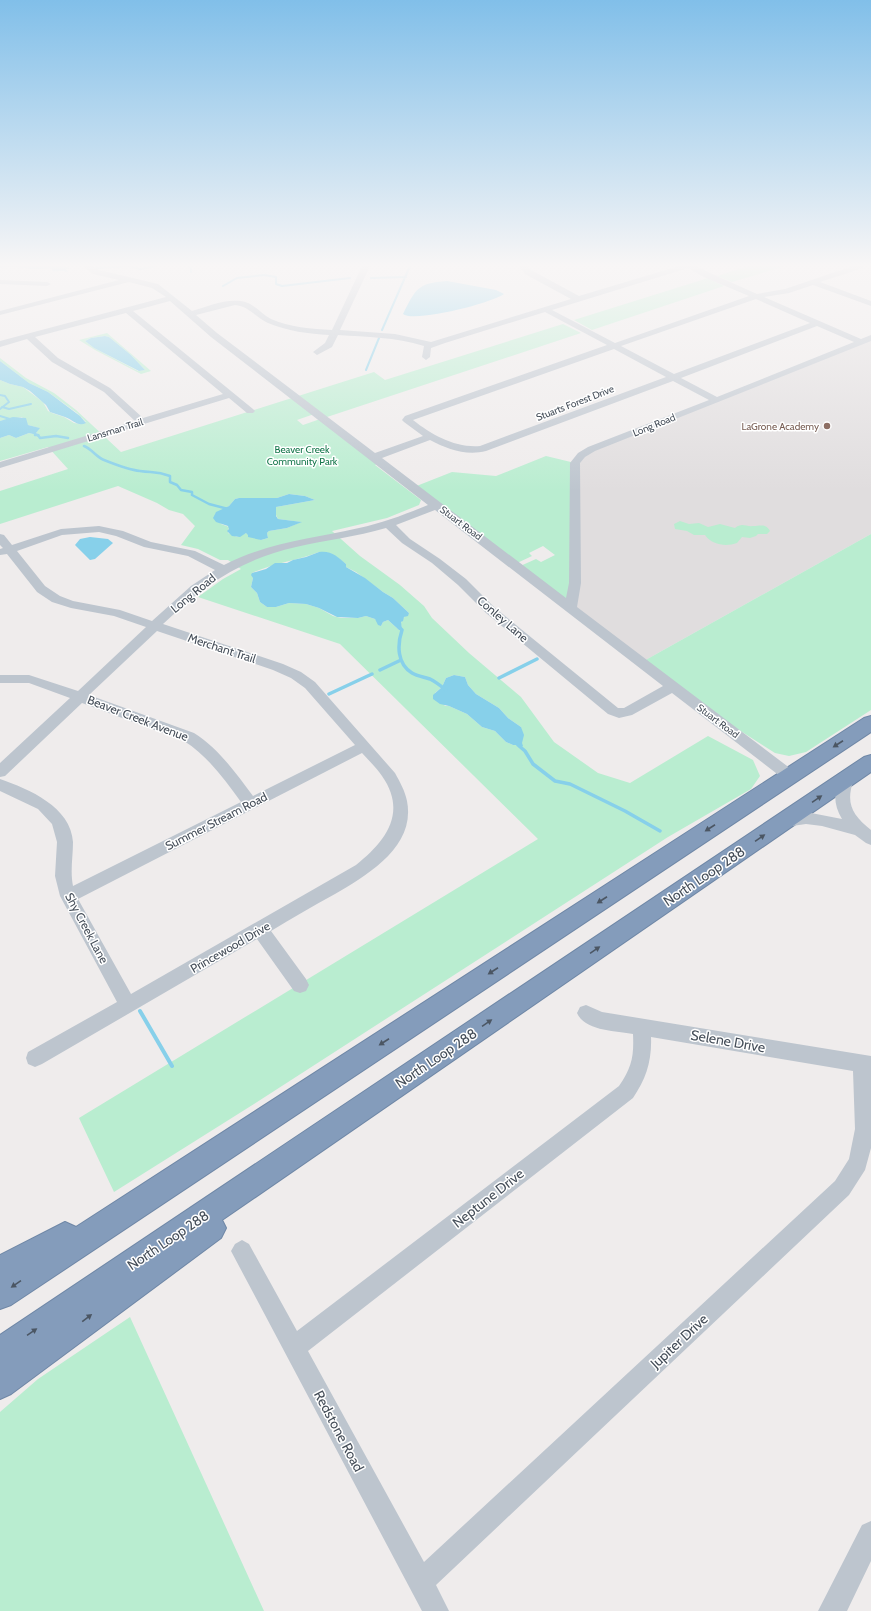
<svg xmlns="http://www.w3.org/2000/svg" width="871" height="1611" viewBox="0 0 871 1611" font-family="Cabin,sans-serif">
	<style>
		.education { fill: #e0ddde }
		.green { fill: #b9edd0; fill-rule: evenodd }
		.water { fill: #87d0ea }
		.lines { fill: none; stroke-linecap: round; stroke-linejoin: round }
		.stream-far3 { stroke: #87d0ea; stroke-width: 2 }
		.stream-far2 { stroke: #87d0ea; stroke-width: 2.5 }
		.stream-far1 { stroke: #87d0ea; stroke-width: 3.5 }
		.stream { stroke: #87d0ea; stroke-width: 4 }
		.highway-casing { stroke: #6f87a6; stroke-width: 2 }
		.minor { fill: #bdc5ce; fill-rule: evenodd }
		.highway { fill: #849cbb; fill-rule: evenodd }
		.oneway { fill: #4b5663 }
		.education-dot { fill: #8d6e63; stroke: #fff; stroke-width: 1.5 }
		.labels { text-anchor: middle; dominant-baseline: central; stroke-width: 3; stroke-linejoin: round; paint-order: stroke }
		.far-street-label { font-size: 10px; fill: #454e59; stroke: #fff }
		.far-education-label { font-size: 10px; fill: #785e54; stroke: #fff; text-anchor: end }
		.far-park-label { font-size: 10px; fill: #17784d; stroke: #fff }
		.street-label { font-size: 12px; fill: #454e59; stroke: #fff }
		.near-street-label { font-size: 14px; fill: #454e59; stroke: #fff }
	</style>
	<rect width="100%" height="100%" fill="#efecec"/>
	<path class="education" d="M871,338V534L642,662L571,607L579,456Z"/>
	<path class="green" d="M748,266H786L732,282L717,276Z
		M708,278L724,286L592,330L574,320Z
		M563,324L581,333L324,418L382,462L375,465L421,500L419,505L387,518L332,531L360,556L400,585L424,606L432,618L469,653L521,697L554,742L598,773L630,783L708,736L753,760L760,776L751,789L668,837L254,1104L114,1192L79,1118L538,839L340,644L198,597L223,579L241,569L228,560H220L198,549L181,545L195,526L183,514L169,510L157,503L118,486L0,524V491L68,469L48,447L0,461V438L9,435L16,438L29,433L38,435L37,437L38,434L36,433L39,428L28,425L22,417L0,421V380L10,384L23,387L43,402L48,411L52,413L64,417L74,423L81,424L86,422L77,413L48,392L29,383L0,361V358L26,378L54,393L76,410L121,452L374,372L385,380ZM317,413L323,418L303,425L297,420ZM289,494L305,496L315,500L276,507V515L278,519L301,522L287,528L269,531L267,533L268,538L261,540L246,533L237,537L228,533L229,527L221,524L215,514L229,506L235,499L239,498H277ZM319,552C331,551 337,557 346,564V567L356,572L383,592L393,598L409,613C403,618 399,621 402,629L399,630L388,620L383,622L381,626L375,619L366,616L358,618H341L333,616L319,608L306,604L289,603L276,607H267L260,602L257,593L251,587L253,578L252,573C274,563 296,561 319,552ZM454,675L465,677L468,685L476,694L499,708L508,718L521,727L522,743L518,747L516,745H513L506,742L495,731L482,727L467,714L449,706H445L435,693L442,687L446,678Z
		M107,333L151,371L141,374L95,350L79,340ZM105,336L109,337L131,355L145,370L138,371L94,348L85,341L91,338Z
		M546,456L575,463L571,607L518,567L536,559L541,562L555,555L543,546L529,553L532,556L515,564L414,487L452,472L496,476Z
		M680,521L689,524L699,523L708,527L720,524L735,528C742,522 746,527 753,526C760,526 766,523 770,531L767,534H758L756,536L750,538L742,537L737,543C726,547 712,545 705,535H694L687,531L675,529L674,524Z
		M871,534V710L806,752L789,756L775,753L672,687L642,662Z
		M130,1317L264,1611H0V1412L38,1379Z"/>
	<path class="water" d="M0,266H66L65,268L68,272C63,270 54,272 53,271C52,271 52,270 52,269C49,268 43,269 39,269C28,269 11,265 0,268Z
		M447,281L496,290L504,294C492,303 414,323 403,314C416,289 417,283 447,281Z
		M105,336L109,337L131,355L145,370L139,371L94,348L85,341L91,338Z
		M0,361L29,383L48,392L80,416L86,423C78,427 73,420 65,417C60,415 55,414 50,412L46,405L30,391L23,387L10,384L0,380Z
		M13,417L26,418L28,425L40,428L36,433L40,435L37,437V435L29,433L16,438L9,435L0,438V421Z
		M289,494L305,496L315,500L276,507V516L278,519L302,522L287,528L269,531L267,533L268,538L261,540L248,537V535L246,533L240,537L232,536L227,531L229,529L228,526L216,522L213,518L216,512L229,506L235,499L239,498H277Z
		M90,537L108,539L113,543L95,559L90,560L75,545L80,539Z
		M319,552C331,550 338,557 346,564V567L365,578L383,592L393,598L409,613L408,616L404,617L403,621L401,622L402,630H399L388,620L383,622L381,626L378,625L375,619L366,616L358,618L337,617L319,608L306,604L289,603L276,607H267L260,602L257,593L251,587L253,578L251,575L252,573L266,569L275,563H287L293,560L306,557Z
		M454,675L465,677L468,685L476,694L499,708L508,718L521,727L524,735L522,743L523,746L520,748L516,745H513L506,742L495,731L482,727L467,714L449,706L440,704L433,699V695L442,687L446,678Z"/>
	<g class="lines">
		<path class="stream-far3" d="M55,266L68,268
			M188,266L191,268V272
			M96,268L129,266L140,269L155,266
			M371,278L406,277
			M223,286L237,278L264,275L276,277V284L282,286L350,278
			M382,330L410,266
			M366,370L379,338
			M0,395L5,396L9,402L0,409
			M2,407L9,409L31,404
			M0,416L13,420"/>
		<path class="stream-far2" d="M12,419L14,421
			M35,435H38L40,438L56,436L68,438
			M84,446C92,449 96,457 104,460C114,464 129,470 140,471C153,473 156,471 170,476V482L177,485L181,490L192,492V495L209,504L228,509"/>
		<path class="stream-far1" d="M399,627L402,630C397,645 397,664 412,673C417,676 424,677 430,679C436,682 441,686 446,690
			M380,670L401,660
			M499,678L537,659
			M329,694L372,674
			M518,745L525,751L533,764L555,781L570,784L625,811L660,831"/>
		<path class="stream" d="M140,1011L172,1066"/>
		<g class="highway-casing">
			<path id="highway" d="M871,716V732L11,1305L0,1309V1255L65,1222L76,1227L864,718Z
				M871,755V772L222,1220L226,1228L221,1238L11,1394L0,1399V1335L864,757Z"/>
		</g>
		<path class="minor" d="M83,266H92L99,270L158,284L192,311C206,307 224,299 240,301C253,302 260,313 271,319C289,327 312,329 332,330L362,266H370L340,330L395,334L431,342L571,299L525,274L519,266H527L531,270L579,296L679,266H696L710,273L757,294L785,289L853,266H864L863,268L820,282L871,301V306L813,285L789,293L764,297L861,339L871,335V341L595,451L585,457L580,463L581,583L577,607L795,772L797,776L795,780L790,781L785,780L672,693L632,715L619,718L608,714L486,613L458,585L432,563L402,543L386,528C356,537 326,540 296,547C239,560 205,585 163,624L283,664L301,672L315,682L395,773C400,782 405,791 407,801C416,847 367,875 335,894C313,906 292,918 271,931L306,979L309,985L306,991L300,993L294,991L257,939L42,1064L35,1067L28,1064L26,1058L28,1052L117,1002L60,896L55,876L57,842L52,824L38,809L0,791V779C29,789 71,807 73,842C73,857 70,871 73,886L241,802C224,779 208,756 184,741L82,703L5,776L0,777V763L70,698L29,683H0V675H29L78,691L146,627L114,616L71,608L52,602L37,592L7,554L0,555V549L3,548L0,545V534L4,535L12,545L61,529L99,526L123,531L151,542L195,551L224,565C269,542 311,539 359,528C383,523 406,514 428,505L211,337L170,301L133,311L253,409L255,411L253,413H247L229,398L0,468V462L135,421L104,392L52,362L27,339L0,347V341L166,297L152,288L129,282L0,315V311L119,280L93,274ZM688,268L704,277L749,296L615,343L552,310ZM756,299L810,323L674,374L621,346ZM235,305C249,306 256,318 268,323C287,331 309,334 329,335L325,343L313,352L317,355L332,347L338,335C367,337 395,337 424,346L422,357L426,360L430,357L431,348L445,343L545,312L607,345L405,416L402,420L404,422L423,436L375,453L217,333L196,315ZM126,313L223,394L143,418L110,388L58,358L35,337ZM817,326L854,342L717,397L681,378ZM614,349L666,377L480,446C455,448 432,435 413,420ZM673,381L709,400L588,447L578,453L570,463L569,583L566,598L382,458L430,440C447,449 466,456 486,451ZM435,510L663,686L624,708H618L494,607L466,579L440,559L410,539L396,525ZM99,532L116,536L144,547L188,556L215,570L191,586L152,621L120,610L73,601L60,596L45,586L17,551L62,535ZM157,631L273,670L291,678L305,688L355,745L253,796C235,772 219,749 194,733L89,695ZM362,753C369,761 377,768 382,776C408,813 385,842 356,865L131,994L78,899Z
			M0,280L47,282L51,284L47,286L0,284Z
			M847,774L852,775L854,779C845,803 852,815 871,830V845L866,843L855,835L822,826L806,824L785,827L780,825L777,821L780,817L806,812L842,819C833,804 833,790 842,775Z
			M586,1005L602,1012L871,1056V1148L865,1170L849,1195L436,1585L449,1611H422L231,1251L235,1244L242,1240L249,1244L297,1331L619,1086C632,1067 634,1056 633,1034C616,1031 585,1031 577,1013L580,1007ZM651,1037L853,1071L855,1129L849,1159L835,1181L424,1562L308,1351L633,1098C646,1079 652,1061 651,1037Z
			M871,1521V1561L847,1611H818L862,1525Z"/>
		<use href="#highway" class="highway"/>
	</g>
	<defs><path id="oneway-solid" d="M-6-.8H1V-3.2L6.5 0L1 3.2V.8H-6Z"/></defs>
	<g class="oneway">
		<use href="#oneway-solid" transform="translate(838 744) rotate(147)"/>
		<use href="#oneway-solid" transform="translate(817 799) rotate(-34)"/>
		<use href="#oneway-solid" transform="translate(710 828) rotate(147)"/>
		<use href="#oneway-solid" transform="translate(760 838) rotate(-34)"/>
		<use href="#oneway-solid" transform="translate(602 900) rotate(147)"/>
		<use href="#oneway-solid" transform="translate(595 950) rotate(-34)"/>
		<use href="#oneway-solid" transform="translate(493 971) rotate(147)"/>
		<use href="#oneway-solid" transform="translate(487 1023) rotate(-34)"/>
		<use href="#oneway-solid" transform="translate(384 1042) rotate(147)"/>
		<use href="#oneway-solid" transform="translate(16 1284) rotate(146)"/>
		<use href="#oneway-solid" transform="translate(87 1318) rotate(-37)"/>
		<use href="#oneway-solid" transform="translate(32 1332) rotate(-34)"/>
	</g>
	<linearGradient id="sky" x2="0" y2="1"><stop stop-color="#81bfe9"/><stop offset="0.54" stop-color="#f8f6f6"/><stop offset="1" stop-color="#f8f6f6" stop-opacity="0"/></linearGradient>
	<rect width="871" height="491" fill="url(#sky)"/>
	<circle class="education-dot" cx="827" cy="426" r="4"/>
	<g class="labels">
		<g class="far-street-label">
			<text transform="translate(575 403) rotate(-21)">Stuarts Forest Drive</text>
			<text transform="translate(654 425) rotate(-22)">Long Road</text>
			<text transform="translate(115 430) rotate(-17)">Lansman Trail</text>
			<text transform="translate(461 523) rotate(37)">Stuart Road</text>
			<text transform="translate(718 721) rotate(37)">Stuart Road</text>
		</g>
		<g class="far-education-label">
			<text x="819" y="426">LaGrone Academy</text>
		</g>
		<g class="far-park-label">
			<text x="302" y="449">Beaver Creek<tspan x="302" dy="12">Community Park</tspan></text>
		</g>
		<g class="street-label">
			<text transform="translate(193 593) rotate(-39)">Long Road</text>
			<text transform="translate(503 619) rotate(41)">Conley Lane</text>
			<text transform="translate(222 648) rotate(18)">Merchant Trail</text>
			<text transform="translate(138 718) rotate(21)">Beaver Creek Avenue</text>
			<text transform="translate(216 821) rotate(-27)">Summer Stream Road</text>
			<text transform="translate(87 928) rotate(62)">Shy Creek Lane</text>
			<text transform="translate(230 947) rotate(-30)">Princewood Drive</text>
		</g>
		<g class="near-street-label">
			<text transform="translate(704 876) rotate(-34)">North Loop 288</text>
			<text transform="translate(728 1041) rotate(10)">Selene Drive</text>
			<text transform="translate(436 1058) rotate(-34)">North Loop 288</text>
			<text transform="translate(488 1198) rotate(-38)">Neptune Drive</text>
			<text transform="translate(168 1240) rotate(-34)">North Loop 288</text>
			<text transform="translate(679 1341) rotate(-43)">Jupiter Drive</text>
			<text transform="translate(339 1431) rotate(62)">Redstone Road</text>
		</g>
	</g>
</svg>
